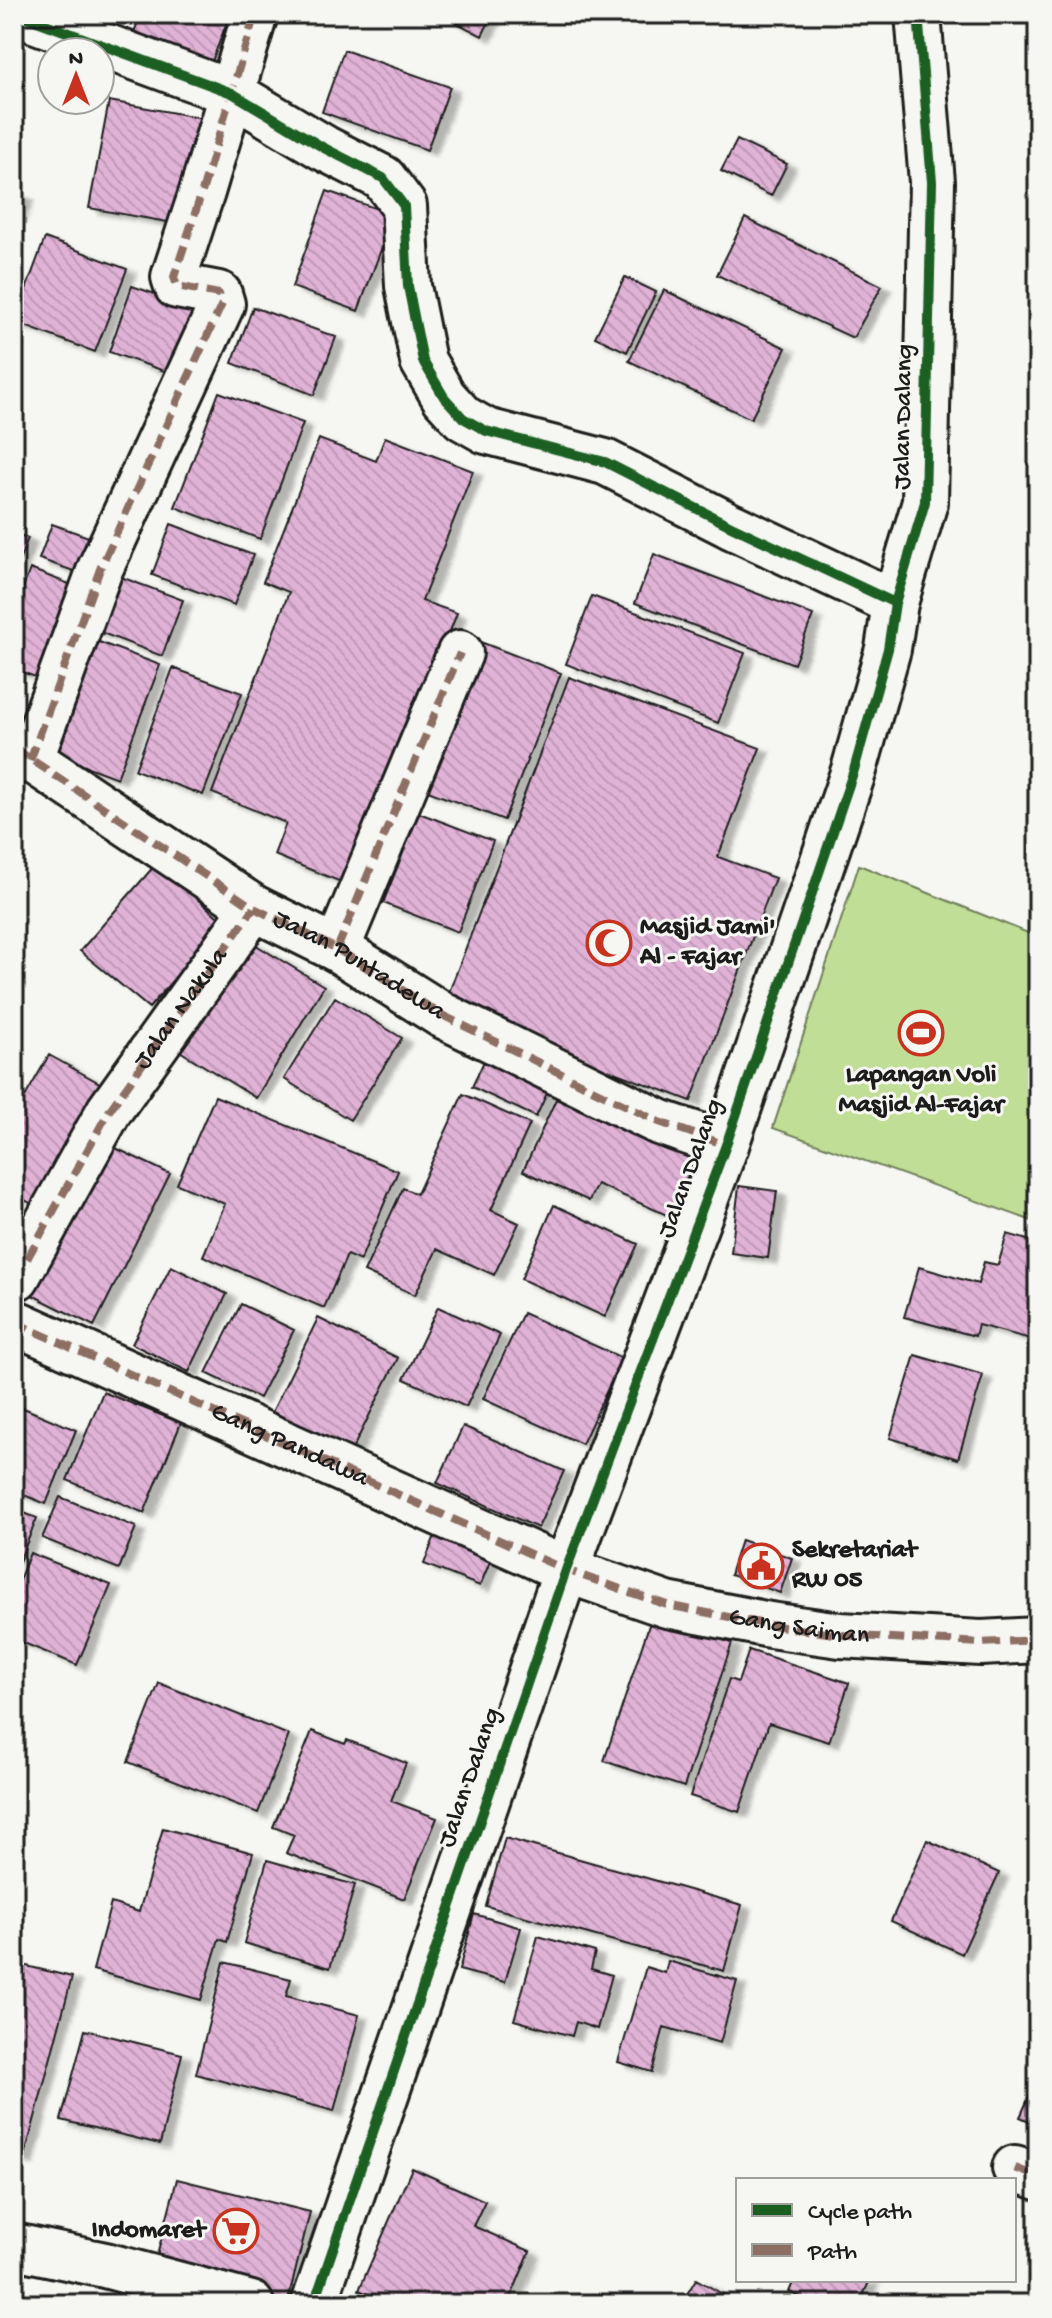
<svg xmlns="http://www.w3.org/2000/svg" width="1052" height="2318" viewBox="0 0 1052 2318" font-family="'Gochi Hand',sans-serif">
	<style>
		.garden { fill: #c0de96; stroke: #6e7d59; stroke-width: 2 }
		.building { fill: url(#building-back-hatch); stroke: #1c1c1c; stroke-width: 2; filter: url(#shadow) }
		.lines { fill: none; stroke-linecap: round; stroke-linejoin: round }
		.minor-casing { stroke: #1c1c1c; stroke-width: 50 }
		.tertiary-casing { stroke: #1c1c1c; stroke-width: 50 }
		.minor { stroke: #f6f6f2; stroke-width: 44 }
		.tertiary { stroke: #f6f6f2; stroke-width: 44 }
		.quiet { stroke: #8d6e63; stroke-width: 8; stroke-dasharray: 16 8; stroke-linecap: butt }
		.cycleway-casing { stroke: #f6f6f2; stroke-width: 15 }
		.cycleway { stroke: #1b5e20; stroke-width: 10 }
		.labels { text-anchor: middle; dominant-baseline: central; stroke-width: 6; stroke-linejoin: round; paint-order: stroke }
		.street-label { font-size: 26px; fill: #1c1c1c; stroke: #f6f6f2 }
		.poi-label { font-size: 26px; font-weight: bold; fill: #1c1c1c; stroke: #f6f6f2; text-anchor: start }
	</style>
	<defs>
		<pattern id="building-back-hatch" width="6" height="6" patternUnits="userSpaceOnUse" patternTransform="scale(2)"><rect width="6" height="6" fill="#e0b2d6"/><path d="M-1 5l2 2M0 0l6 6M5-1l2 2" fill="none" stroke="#c098b7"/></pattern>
		<filter id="shadow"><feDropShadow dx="9" dy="5" stdDeviation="2" flood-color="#0004"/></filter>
	</defs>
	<rect width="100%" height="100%" fill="#f6f6f2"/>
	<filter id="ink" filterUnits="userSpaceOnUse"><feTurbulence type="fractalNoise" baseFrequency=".0125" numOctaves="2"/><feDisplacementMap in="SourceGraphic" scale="16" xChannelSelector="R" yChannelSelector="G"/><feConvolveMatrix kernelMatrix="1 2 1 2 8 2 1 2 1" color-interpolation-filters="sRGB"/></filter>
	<g filter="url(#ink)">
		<path class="garden" d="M859,865L1038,937V1223L773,1128Z"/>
		<path class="building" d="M141,14H230L211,64L133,35Z
			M440,14H493L482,36Z
			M344,50L450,87L427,150L322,112Z
			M109,101L203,118L184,225L89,208Z
			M737,140L787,164L771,196L721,171Z
			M327,191L394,215L358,311L292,287Z
			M14,193L24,196L14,220Z
			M745,218L882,286L853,338L717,275Z
			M45,238L127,269L95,352L14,322Z
			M625,277L656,292L627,352L595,337Z
			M132,286L196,308L173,374L109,352Z
			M664,290L786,348L751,419L629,361Z
			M253,307L336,337L314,395L232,363Z
			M219,392L303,423L260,539L175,507Z
			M385,437L473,471L422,601L457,613L351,886L274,855L286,823L212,793L289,592L263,582L319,439L376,461Z
			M52,524L100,541L88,576L39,559Z
			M171,524L253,555L234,605L152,575Z
			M14,533L28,538L14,575Z
			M654,554L813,615L794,664L635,603Z
			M30,569L80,588L46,681L14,669V612Z
			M110,573L183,600L162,656L89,628Z
			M592,596L745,653L718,723L566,664Z
			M91,639L160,665L117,778L48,752Z
			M483,643L561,673L504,820L425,790Z
			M173,668L242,693L203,795L135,770Z
			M569,677L760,748L718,857L775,878L691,1101L443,1008Z
			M419,813L493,841L458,932L383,903Z
			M156,864L223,921L149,1008L80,951Z
			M246,939L324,986L256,1098L178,1050Z
			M335,997L402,1038L350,1120L284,1079Z
			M490,1048L554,1078L536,1117L472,1087Z
			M49,1055L103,1085L48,1213L14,1194V1116Z
			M463,1094L530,1124L491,1210L519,1223L494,1275L437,1249L415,1295L364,1272L403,1188L417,1194Z
			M215,1096L398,1171L360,1261L347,1255L324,1308L203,1256L225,1204L177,1184Z
			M556,1099L600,1119L603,1112L697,1156L669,1216L597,1184L589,1201L523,1171Z
			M103,1142L170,1174L94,1326L28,1293Z
			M739,1186L777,1191L768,1258L731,1253Z
			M554,1205L638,1244L605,1317L521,1279Z
			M1007,1234L1038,1243V1341L978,1325L975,1336L904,1317L919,1267L978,1284L984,1262L998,1265Z
			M171,1266L227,1294L189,1372L132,1344Z
			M241,1304L294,1330L259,1398L206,1373Z
			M438,1307L500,1335L466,1407L404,1379Z
			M523,1313L622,1358L582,1444L483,1399Z
			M318,1318L398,1358L351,1452L272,1412Z
			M915,1355L983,1375L958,1459L890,1438Z
			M103,1392L181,1423L144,1513L67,1480Z
			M14,1404L76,1430L46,1504L14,1491Z
			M463,1426L564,1471L538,1528L437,1483Z
			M60,1497L136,1527L119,1569L42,1538Z
			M14,1509L37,1518L14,1574Z
			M441,1520L498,1542L480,1586L424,1564Z
			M741,1540L792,1558L780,1593L730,1575Z
			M30,1553L111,1585L77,1665L14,1639V1592Z
			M652,1616L732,1643L684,1787L604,1761Z
			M749,1650L849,1683L829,1742L769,1723L739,1812L690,1796L729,1679L738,1682Z
			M159,1683L289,1735L258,1813L128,1762Z
			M312,1731L345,1744L347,1740L406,1763L391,1801L437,1818L404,1899L286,1853L294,1835L273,1827Z
			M163,1828L253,1853L227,1942L219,1939L201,2000L93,1970L111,1903L139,1912Z
			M505,1838L742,1905L724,1971L486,1906Z
			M927,1840L999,1873L962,1954L891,1921Z
			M267,1860L355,1885L330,1968L244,1943Z
			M474,1914L521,1928L505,1982L459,1970Z
			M538,1936L595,1952L591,1969L612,1975L597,2029L576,2022L572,2036L514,2020Z
			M668,1961L737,1981L720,2043L664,2027L652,2072L618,2062L646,1967L665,1973Z
			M224,1962L291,1979L286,1996L359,2015L334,2111L196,2074Z
			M14,1963L72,1977L24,2159L14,2156Z
			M85,2030L182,2054L160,2144L61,2120Z
			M1038,2077V2125L1020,2117Z
			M412,2168L485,2201L473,2226L530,2251L508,2304H451L441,2300L439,2304H390L359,2290Z
			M177,2179L310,2212L288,2301L154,2267Z
			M696,2279L740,2304H681Z
			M794,2280H870L859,2304H815L789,2292Z"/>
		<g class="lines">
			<g class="minor-casing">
				<g id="minor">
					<path d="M18,14L232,93L324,148L383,178L404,206L408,286L423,361L444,397L463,418L486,431L605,462L731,526L895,603"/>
					<path id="s1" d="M14,748L254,908L337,949L442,1015L659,1122L726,1145"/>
					<path d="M30,761L100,569L222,304L219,294L177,286L174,277L202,192L255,14"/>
					<path d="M337,949L460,653"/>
					<path d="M14,1278L17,1277L109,1111L254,908"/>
					<path id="s2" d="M14,1322L566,1570L667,1605L770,1625L840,1635L981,1643L1038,1640"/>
					<path d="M1015,2168L1038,2177"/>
					<path d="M314,2304L566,1570L726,1145L854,770L888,649L895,603L925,502L932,182L918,14"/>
				</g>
			</g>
			<g class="tertiary-casing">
				<path id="tertiary" d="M14,2246L105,2265L251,2304"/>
			</g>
			<use href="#minor" class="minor"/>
			<use href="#tertiary" class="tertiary"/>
			<g class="quiet">
				<path d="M14,748L254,908L337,949L442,1015L659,1122L726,1145"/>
				<path d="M30,761L100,569L222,304L219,294L177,286L174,277L202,192L255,14"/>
				<path d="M337,949L460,653"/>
				<path id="s3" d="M14,1278L17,1277L109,1111L254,908"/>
				<path d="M14,1322L566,1570L667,1605L770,1625L840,1635L981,1643L1038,1640"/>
				<path d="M1015,2168L1038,2177"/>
			</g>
			<g class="cycleway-casing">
				<path id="cycleway" d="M18,14L232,93L324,148L383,178L404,206L408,286L423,361L444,397L463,418L486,431L605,462L731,526L895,603
					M314,2304L566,1570L726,1145L854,770L888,649L895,603L925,502L932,182L918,14"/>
			</g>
			<use href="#cycleway" class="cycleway"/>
		</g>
	</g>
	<defs>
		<g id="mosque-ring" transform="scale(2.3)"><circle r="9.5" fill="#f6f6f2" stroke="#c8321e" stroke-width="1.5"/><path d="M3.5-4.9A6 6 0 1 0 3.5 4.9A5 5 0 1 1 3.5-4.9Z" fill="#c8321e"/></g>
		<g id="stadium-ring" transform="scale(2.3)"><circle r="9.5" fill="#f6f6f2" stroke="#c8321e" stroke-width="1.5"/><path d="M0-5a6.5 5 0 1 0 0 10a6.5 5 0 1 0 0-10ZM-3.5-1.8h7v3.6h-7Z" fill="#c8321e"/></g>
		<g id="civic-ring" transform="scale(2.3)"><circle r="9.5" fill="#f6f6f2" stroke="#c8321e" stroke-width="1.5"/><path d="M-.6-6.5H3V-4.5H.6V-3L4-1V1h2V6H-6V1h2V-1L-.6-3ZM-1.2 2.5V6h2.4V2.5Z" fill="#c8321e"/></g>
		<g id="supermarket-ring" transform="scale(2.3)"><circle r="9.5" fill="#f6f6f2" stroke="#c8321e" stroke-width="1.5"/><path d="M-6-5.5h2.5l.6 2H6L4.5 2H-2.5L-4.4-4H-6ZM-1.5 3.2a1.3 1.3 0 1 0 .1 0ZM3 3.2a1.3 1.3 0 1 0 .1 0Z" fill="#c8321e"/></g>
	</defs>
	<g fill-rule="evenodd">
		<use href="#mosque-ring" x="609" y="943"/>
		<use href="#stadium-ring" x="921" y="1033"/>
		<use href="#civic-ring" x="761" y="1566"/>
		<use href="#supermarket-ring" x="236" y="2231"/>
	</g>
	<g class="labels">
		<g class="street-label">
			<text transform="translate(905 417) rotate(-89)">Jalan Dalang</text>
			<text stroke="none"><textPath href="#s1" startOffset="408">Jalan Puntadewa</textPath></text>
			<text stroke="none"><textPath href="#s3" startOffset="318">Jalan Nakula</textPath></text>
			<text transform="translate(692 1169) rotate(-70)">Jalan Dalang</text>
			<text stroke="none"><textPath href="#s2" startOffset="302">Gang Pandawa</textPath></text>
			<text stroke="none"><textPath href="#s2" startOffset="846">Gang Saiman</textPath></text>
			<text transform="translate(471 1778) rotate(-71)">Jalan Dalang</text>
		</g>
		<g class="poi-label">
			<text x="640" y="928">Masjid Jami'<tspan x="640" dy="30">Al - Fajar</tspan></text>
			<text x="921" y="1076" text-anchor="middle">Lapangan Voli<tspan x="921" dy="30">Masjid Al-Fajar</tspan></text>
			<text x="792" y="1551">Sekretariat<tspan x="792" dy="30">RW 05</tspan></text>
			<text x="205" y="2231" text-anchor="end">Indomaret</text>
		</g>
	</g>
	<rect width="1052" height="2318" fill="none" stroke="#f6f6f2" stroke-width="48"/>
	<rect x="24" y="24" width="1004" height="2270" fill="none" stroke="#1c1c1c" stroke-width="3" filter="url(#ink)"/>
	<rect x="736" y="2178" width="280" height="104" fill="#f6f6f2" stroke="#9f9f9c" stroke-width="2"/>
	<rect x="752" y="2204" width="40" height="12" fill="#1b5e20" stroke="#9f9f9c" stroke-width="2"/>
	<text x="808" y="2218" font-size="24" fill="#1c1c1c">Cycle path</text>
	<rect x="752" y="2244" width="40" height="12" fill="#8d6e63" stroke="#9f9f9c" stroke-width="2"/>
	<text x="808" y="2258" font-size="24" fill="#1c1c1c">Path</text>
	<g transform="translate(76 76)"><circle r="38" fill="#f6f6f2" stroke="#9f9f9c" stroke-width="2"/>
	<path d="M0-6L14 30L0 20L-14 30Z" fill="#c8321e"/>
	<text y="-12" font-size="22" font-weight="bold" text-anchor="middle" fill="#1c1c1c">N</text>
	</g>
</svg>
